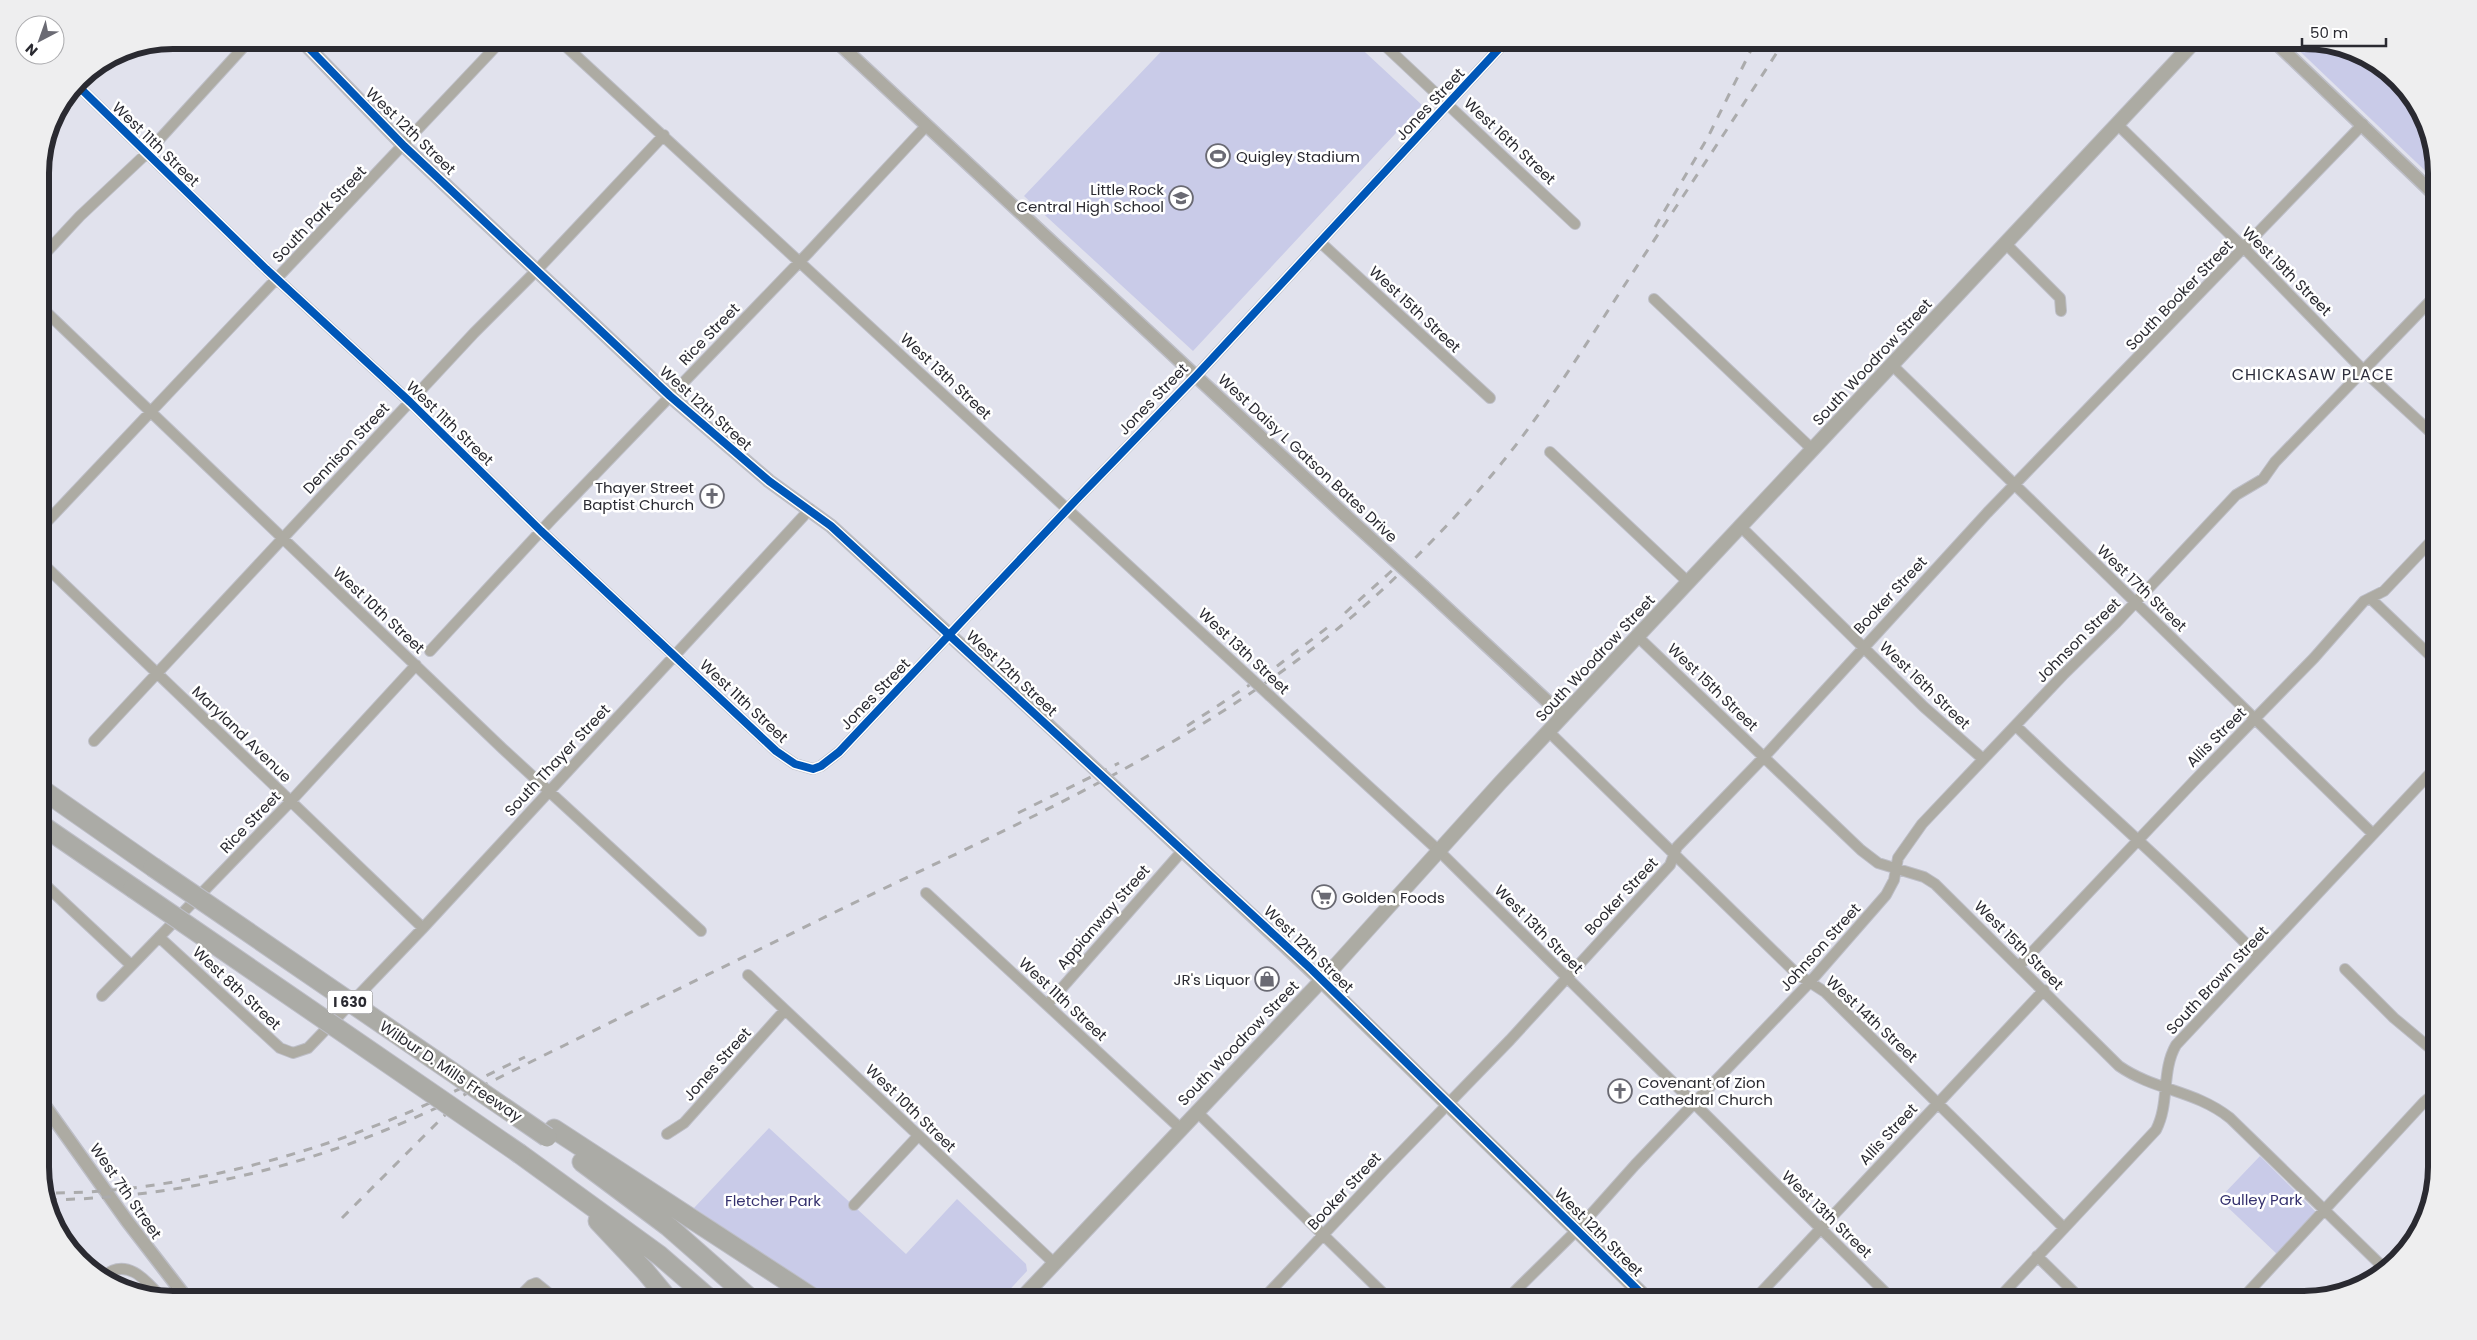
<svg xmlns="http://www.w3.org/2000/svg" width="2477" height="1340" viewBox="0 0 2477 1340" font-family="Poppins,sans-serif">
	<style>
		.green { fill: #c9cbe8 }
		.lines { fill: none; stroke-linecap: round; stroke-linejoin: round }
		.minor-casing { stroke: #bdbec7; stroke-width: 12 }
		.tertiary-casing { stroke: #bdbec7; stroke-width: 15 }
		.secondary-casing { stroke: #bdbec7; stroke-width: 16 }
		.motorway-casing { stroke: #bdbec7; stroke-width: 21 }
		.minor { stroke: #adaba3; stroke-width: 10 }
		.tertiary { stroke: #adaba3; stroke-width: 12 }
		.secondary { stroke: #acaba3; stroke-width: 14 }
		.motorway { stroke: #ababa6; stroke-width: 19 }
		.rail { stroke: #ababac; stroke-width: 3; stroke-dasharray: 9 9; stroke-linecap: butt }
		.minor-bridge-casing { stroke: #bdbec7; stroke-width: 12; stroke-linecap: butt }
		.tertiary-bridge-casing { stroke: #bdbec7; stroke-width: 15; stroke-linecap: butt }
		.motorway-bridge-casing { stroke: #bdbec7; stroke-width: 21; stroke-linecap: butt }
		.minor-bridge { stroke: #adaba3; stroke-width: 10 }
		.tertiary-bridge { stroke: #adaba3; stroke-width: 12 }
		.motorway-bridge { stroke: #ababa6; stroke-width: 19 }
		.cycleway-casing { stroke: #fff; stroke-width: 11 }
		.cycleway { stroke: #0057b8; stroke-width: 8 }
		.labels { text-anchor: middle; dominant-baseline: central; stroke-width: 5; stroke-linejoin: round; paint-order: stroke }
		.shield { fill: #fff; stroke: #6a6a6f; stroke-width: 1 }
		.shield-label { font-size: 14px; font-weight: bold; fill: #2a2a31 }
		.street-label { font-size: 15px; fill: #2a2a31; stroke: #fff }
		.poi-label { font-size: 15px; fill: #2a2a31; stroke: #fff; text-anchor: start }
		.park-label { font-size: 15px; fill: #35316e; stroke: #fff }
		.neighbourhood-label { font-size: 16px; letter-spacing: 1px; fill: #2d2e3d; stroke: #fff }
		.rim { fill: none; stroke: #2a2a31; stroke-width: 6 }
	</style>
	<rect width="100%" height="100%" fill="#e1e2ed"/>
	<path class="green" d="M1172,40H1352L1422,105L1193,351L1024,196Z
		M2288,40H2304L2363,54L2415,99L2437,165V182Z
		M769,1128L906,1254L957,1199L1026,1264L1027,1271L1000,1300H832L694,1208Z
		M2260,1156L2317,1213L2278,1255L2219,1199Z"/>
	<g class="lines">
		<g class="minor-casing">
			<path id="minor" d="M559,40L1208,639
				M1379,40L1575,224
				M76,84L266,269L410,402L541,531L776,751L795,764L813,769L821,766L839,752L1077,499L1196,376L1507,40
				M2118,125L2244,248L2363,370L2437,438
				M1320,242L1490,398
				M2006,244L2060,298L2061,311
				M40,259L80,216L146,154L250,40
				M1654,299L1812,449
				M40,306L503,749L701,931
				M1891,364L2373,834
				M1550,452L1688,582
				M1740,526L1924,707L1983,759
				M40,529L502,40
				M40,561L423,928
				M2370,598L2437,662
				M1637,636L1861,850L1878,863L1924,877L1935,884L2119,1066C2155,1091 2195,1090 2230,1118L2384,1268
				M430,651L551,520L809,252L927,125
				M1270,696L1438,850L1893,1300
				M2016,726C2096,804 2181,876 2258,956
				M1548,731L1797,974L1825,992L2064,1228
				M94,741L474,333L537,270L664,135
				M40,880L131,965
				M926,893L1180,1128
				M159,937L280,1048L293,1053L308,1048L423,928L810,509
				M2019,966L2195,780L2314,658L2364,601L2384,591L2437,535
				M2345,969L2394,1018L2437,1054
				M748,975L1054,1263
				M102,996L291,801L416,665
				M1047,1005L1183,850
				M1196,1111L1390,1300
				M667,1134L684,1123L785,1010
				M854,1205L918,1136
				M2037,1256L2082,1300
				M103,1277C126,1256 146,1280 161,1297
				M516,1300L531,1285L536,1283L557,1300
				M1262,1300L1385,1169L1510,1040L1670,865L1677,847L1764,757L1987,513L2363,124
				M1506,1300L1577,1230L1635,1165L1810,982L1886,895L1894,880L1898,858L1922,824L2064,674L2116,623L2236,495L2263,479L2275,462L2437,294
				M1754,1300L2044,990
				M1997,1300L2156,1130C2170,1103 2161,1071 2176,1045L2437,766
				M2241,1300L2424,1102L2437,1091"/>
		</g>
		<g class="tertiary-casing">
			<path id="tertiary" d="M301,40L404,146L670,396L769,481L831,526L1048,725
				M835,40L1345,515
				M2273,40L2437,197
				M1424,587L1563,716
				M1123,795L1321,980
				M40,1099L127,1221L188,1300"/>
		</g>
		<g class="secondary-casing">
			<path id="secondary" d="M1321,980L1648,1300
				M1020,1300L1336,965L1500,783L2196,40"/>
		</g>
		<g class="motorway-casing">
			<path id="motorway" d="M40,788L153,867
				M40,824L133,888
				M554,1129L816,1300
				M520,1154L659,1255L711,1300
				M582,1162L669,1227L752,1300
				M598,1221L645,1271L669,1300"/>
		</g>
		<use href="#minor" class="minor"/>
		<use href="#tertiary" class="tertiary"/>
		<use href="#secondary" class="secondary"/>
		<use href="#motorway" class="motorway"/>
		<path class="rail" d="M1655,227L1708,137L1756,40
			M1345,613L1397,566
			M1187,726L1272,670L1332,624
			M1018,813L1119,763
			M56,1193C169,1192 298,1159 402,1115C444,1098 484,1076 525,1057
			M48,1200C161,1198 273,1175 378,1133C442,1108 503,1075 565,1045C649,1003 734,962 819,920C1022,820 1241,731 1404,569C1451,523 1495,475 1533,422C1565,378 1594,332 1624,286C1678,204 1732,122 1785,40
			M342,1218L458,1102"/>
		<g class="minor-bridge-casing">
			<path id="minor-bridge" d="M1208,639L1270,696"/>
		</g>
		<g class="tertiary-bridge-casing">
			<path id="tertiary-bridge" d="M1345,515L1424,587
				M1048,725L1123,795"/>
		</g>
		<g class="motorway-bridge-casing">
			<path id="motorway-bridge" d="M153,867L547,1137
				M133,888L520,1154"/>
		</g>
		<use href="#minor-bridge" class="minor-bridge"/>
		<use href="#tertiary-bridge" class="tertiary-bridge"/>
		<use href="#motorway-bridge" class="motorway-bridge"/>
		<g class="cycleway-casing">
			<path id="cycleway" d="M301,40L404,146L670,396L769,481L831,526L1310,968L1648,1300
				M76,84L266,269L410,402L541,531L776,751L795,764L813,769L821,766L839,752L1077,499L1196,376L1507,40"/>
		</g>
		<use href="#cycleway" class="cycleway"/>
	</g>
	<defs>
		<g id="stadium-ring" transform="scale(1.25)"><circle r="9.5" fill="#fff" stroke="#6a6a73" stroke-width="1.5"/><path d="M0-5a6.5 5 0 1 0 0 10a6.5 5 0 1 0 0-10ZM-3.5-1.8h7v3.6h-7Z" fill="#6a6a73"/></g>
		<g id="school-ring" transform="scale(1.25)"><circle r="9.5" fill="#fff" stroke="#6a6a73" stroke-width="1.5"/><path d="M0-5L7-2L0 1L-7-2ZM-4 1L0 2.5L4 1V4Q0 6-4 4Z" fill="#6a6a73"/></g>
		<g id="church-ring" transform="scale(1.25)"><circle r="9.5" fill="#fff" stroke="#6a6a73" stroke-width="1.5"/><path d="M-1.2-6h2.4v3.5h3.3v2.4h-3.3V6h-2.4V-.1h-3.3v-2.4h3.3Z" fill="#6a6a73"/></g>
		<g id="supermarket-ring" transform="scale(1.25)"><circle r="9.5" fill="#fff" stroke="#6a6a73" stroke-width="1.5"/><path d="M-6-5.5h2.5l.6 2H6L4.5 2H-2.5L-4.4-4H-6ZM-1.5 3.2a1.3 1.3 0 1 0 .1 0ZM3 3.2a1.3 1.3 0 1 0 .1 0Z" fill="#6a6a73"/></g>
		<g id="shop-ring" transform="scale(1.25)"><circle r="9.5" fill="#fff" stroke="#6a6a73" stroke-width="1.5"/><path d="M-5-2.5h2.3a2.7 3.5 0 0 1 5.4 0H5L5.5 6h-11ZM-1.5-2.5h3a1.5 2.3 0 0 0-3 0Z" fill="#6a6a73"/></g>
	</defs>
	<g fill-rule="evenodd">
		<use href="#stadium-ring" x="1218" y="156"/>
		<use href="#school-ring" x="1181" y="198"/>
		<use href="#church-ring" x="712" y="496"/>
		<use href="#supermarket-ring" x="1324" y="897"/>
		<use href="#shop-ring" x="1267" y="979"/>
		<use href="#church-ring" x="1620" y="1091"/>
	</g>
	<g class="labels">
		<rect class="shield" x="327.5" y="990.5" width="45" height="23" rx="4"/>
		<g class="shield-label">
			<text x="350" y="1002">I 630</text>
		</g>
		<g class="street-label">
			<text transform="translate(1430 104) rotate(-47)">Jones Street</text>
			<text transform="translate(411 131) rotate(44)">West 12th Street</text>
			<text transform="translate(1510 141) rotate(43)">West 16th Street</text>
			<text transform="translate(156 144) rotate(44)">West 11th Street</text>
			<text transform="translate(319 214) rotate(-46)">South Park Street</text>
			<text transform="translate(2287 271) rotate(45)">West 19th Street</text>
			<text transform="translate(2179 295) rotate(-46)">South Booker Street</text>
			<text transform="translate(1415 309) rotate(43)">West 15th Street</text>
			<text transform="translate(709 334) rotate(-46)">Rice Street</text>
			<text transform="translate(1872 362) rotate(-47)">South Woodrow Street</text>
			<text transform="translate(946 376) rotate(43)">West 13th Street</text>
			<text transform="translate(1153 399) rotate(-46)">Jones Street</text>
			<text transform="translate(706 408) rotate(42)">West 12th Street</text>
			<text transform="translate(450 423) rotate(44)">West 11th Street</text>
			<text transform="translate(346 448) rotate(-47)">Dennison Street</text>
			<text transform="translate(1308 458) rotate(43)">West Daisy L Gatson Bates Drive</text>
			<text transform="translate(2142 588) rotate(44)">West 17th Street</text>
			<text transform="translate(1890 595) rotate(-47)">Booker Street</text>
			<text transform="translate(379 610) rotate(43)">West 10th Street</text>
			<text transform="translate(2078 640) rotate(-45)">Johnson Street</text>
			<text transform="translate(1244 651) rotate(43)">West 13th Street</text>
			<text transform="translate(1595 658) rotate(-47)">South Woodrow Street</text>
			<text transform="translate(1012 673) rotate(43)">West 12th Street</text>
			<text transform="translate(1925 685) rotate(44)">West 16th Street</text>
			<text transform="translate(1713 687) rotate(44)">West 15th Street</text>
			<text transform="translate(875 694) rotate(-46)">Jones Street</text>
			<text transform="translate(744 701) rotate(43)">West 11th Street</text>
			<text transform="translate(242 734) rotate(44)">Maryland Avenue</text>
			<text transform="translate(2216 737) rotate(-45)">Allis Street</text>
			<text transform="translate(557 760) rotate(-47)">South Thayer Street</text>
			<text transform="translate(250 822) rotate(-46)">Rice Street</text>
			<text transform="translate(1621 896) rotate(-47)">Booker Street</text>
			<text transform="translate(1103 917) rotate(-49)">Appianway Street</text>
			<text transform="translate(1539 929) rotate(45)">West 13th Street</text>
			<text transform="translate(2019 945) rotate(45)">West 15th Street</text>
			<text transform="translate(1820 947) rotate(-48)">Johnson Street</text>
			<text transform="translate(1309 949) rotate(44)">West 12th Street</text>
			<text transform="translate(2217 980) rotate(-47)">South Brown Street</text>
			<text transform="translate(237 988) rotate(43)">West 8th Street</text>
			<text transform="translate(1063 999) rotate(43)">West 11th Street</text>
			<text transform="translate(1872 1019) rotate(43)">West 14th Street</text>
			<text transform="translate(1238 1043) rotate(-46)">South Woodrow Street</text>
			<text transform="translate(717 1064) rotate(-48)">Jones Street</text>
			<text transform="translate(451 1071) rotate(34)">Wilbur D. Mills Freeway</text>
			<text transform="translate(911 1108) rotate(44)">West 10th Street</text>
			<text transform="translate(1888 1134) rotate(-47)">Allis Street</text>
			<text transform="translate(126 1191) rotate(55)">West 7th Street</text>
			<text transform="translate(1344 1191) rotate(-47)">Booker Street</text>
			<text transform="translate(1827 1214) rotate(44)">West 13th Street</text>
			<text transform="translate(1599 1232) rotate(45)">West 12th Street</text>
		</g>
		<g class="poi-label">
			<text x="1236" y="156">Quigley Stadium</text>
			<text x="1164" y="189" text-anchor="end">Little Rock<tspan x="1164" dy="17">Central High School</tspan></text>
			<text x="694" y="487" text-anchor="end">Thayer Street<tspan x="694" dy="17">Baptist Church</tspan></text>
			<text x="1342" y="897">Golden Foods</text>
			<text x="1250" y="979" text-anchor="end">JR's Liquor</text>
			<text x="1638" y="1082">Covenant of Zion<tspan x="1638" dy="17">Cathedral Church</tspan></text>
		</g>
		<g class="park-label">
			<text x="2261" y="1199">Gulley Park</text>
			<text x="773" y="1200">Fletcher Park</text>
		</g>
		<g class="neighbourhood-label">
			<text x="2313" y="374">CHICKASAW PLACE</text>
		</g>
	</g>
	<path d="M0 0H2477V1340H0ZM173 49H2304A124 124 0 0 1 2428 173V1167A124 124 0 0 1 2304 1291H173A124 124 0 0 1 49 1167V173A124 124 0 0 1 173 49Z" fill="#eeeeef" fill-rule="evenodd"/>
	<path class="rim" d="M173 49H2304A124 124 0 0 1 2428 173V1167A124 124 0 0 1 2304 1291H173A124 124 0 0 1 49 1167V173A124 124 0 0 1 173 49Z"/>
	<g transform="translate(40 40) rotate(221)"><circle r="24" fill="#ffffff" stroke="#aaaaad"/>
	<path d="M0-4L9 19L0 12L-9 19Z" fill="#6a6a73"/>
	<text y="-8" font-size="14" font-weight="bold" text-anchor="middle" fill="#2a2a31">N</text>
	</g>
	<path d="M2302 38v8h84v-8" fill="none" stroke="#2a2a31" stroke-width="2.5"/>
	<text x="2310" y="38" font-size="15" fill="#2a2a31" stroke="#ffffff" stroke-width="4" paint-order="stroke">50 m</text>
</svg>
